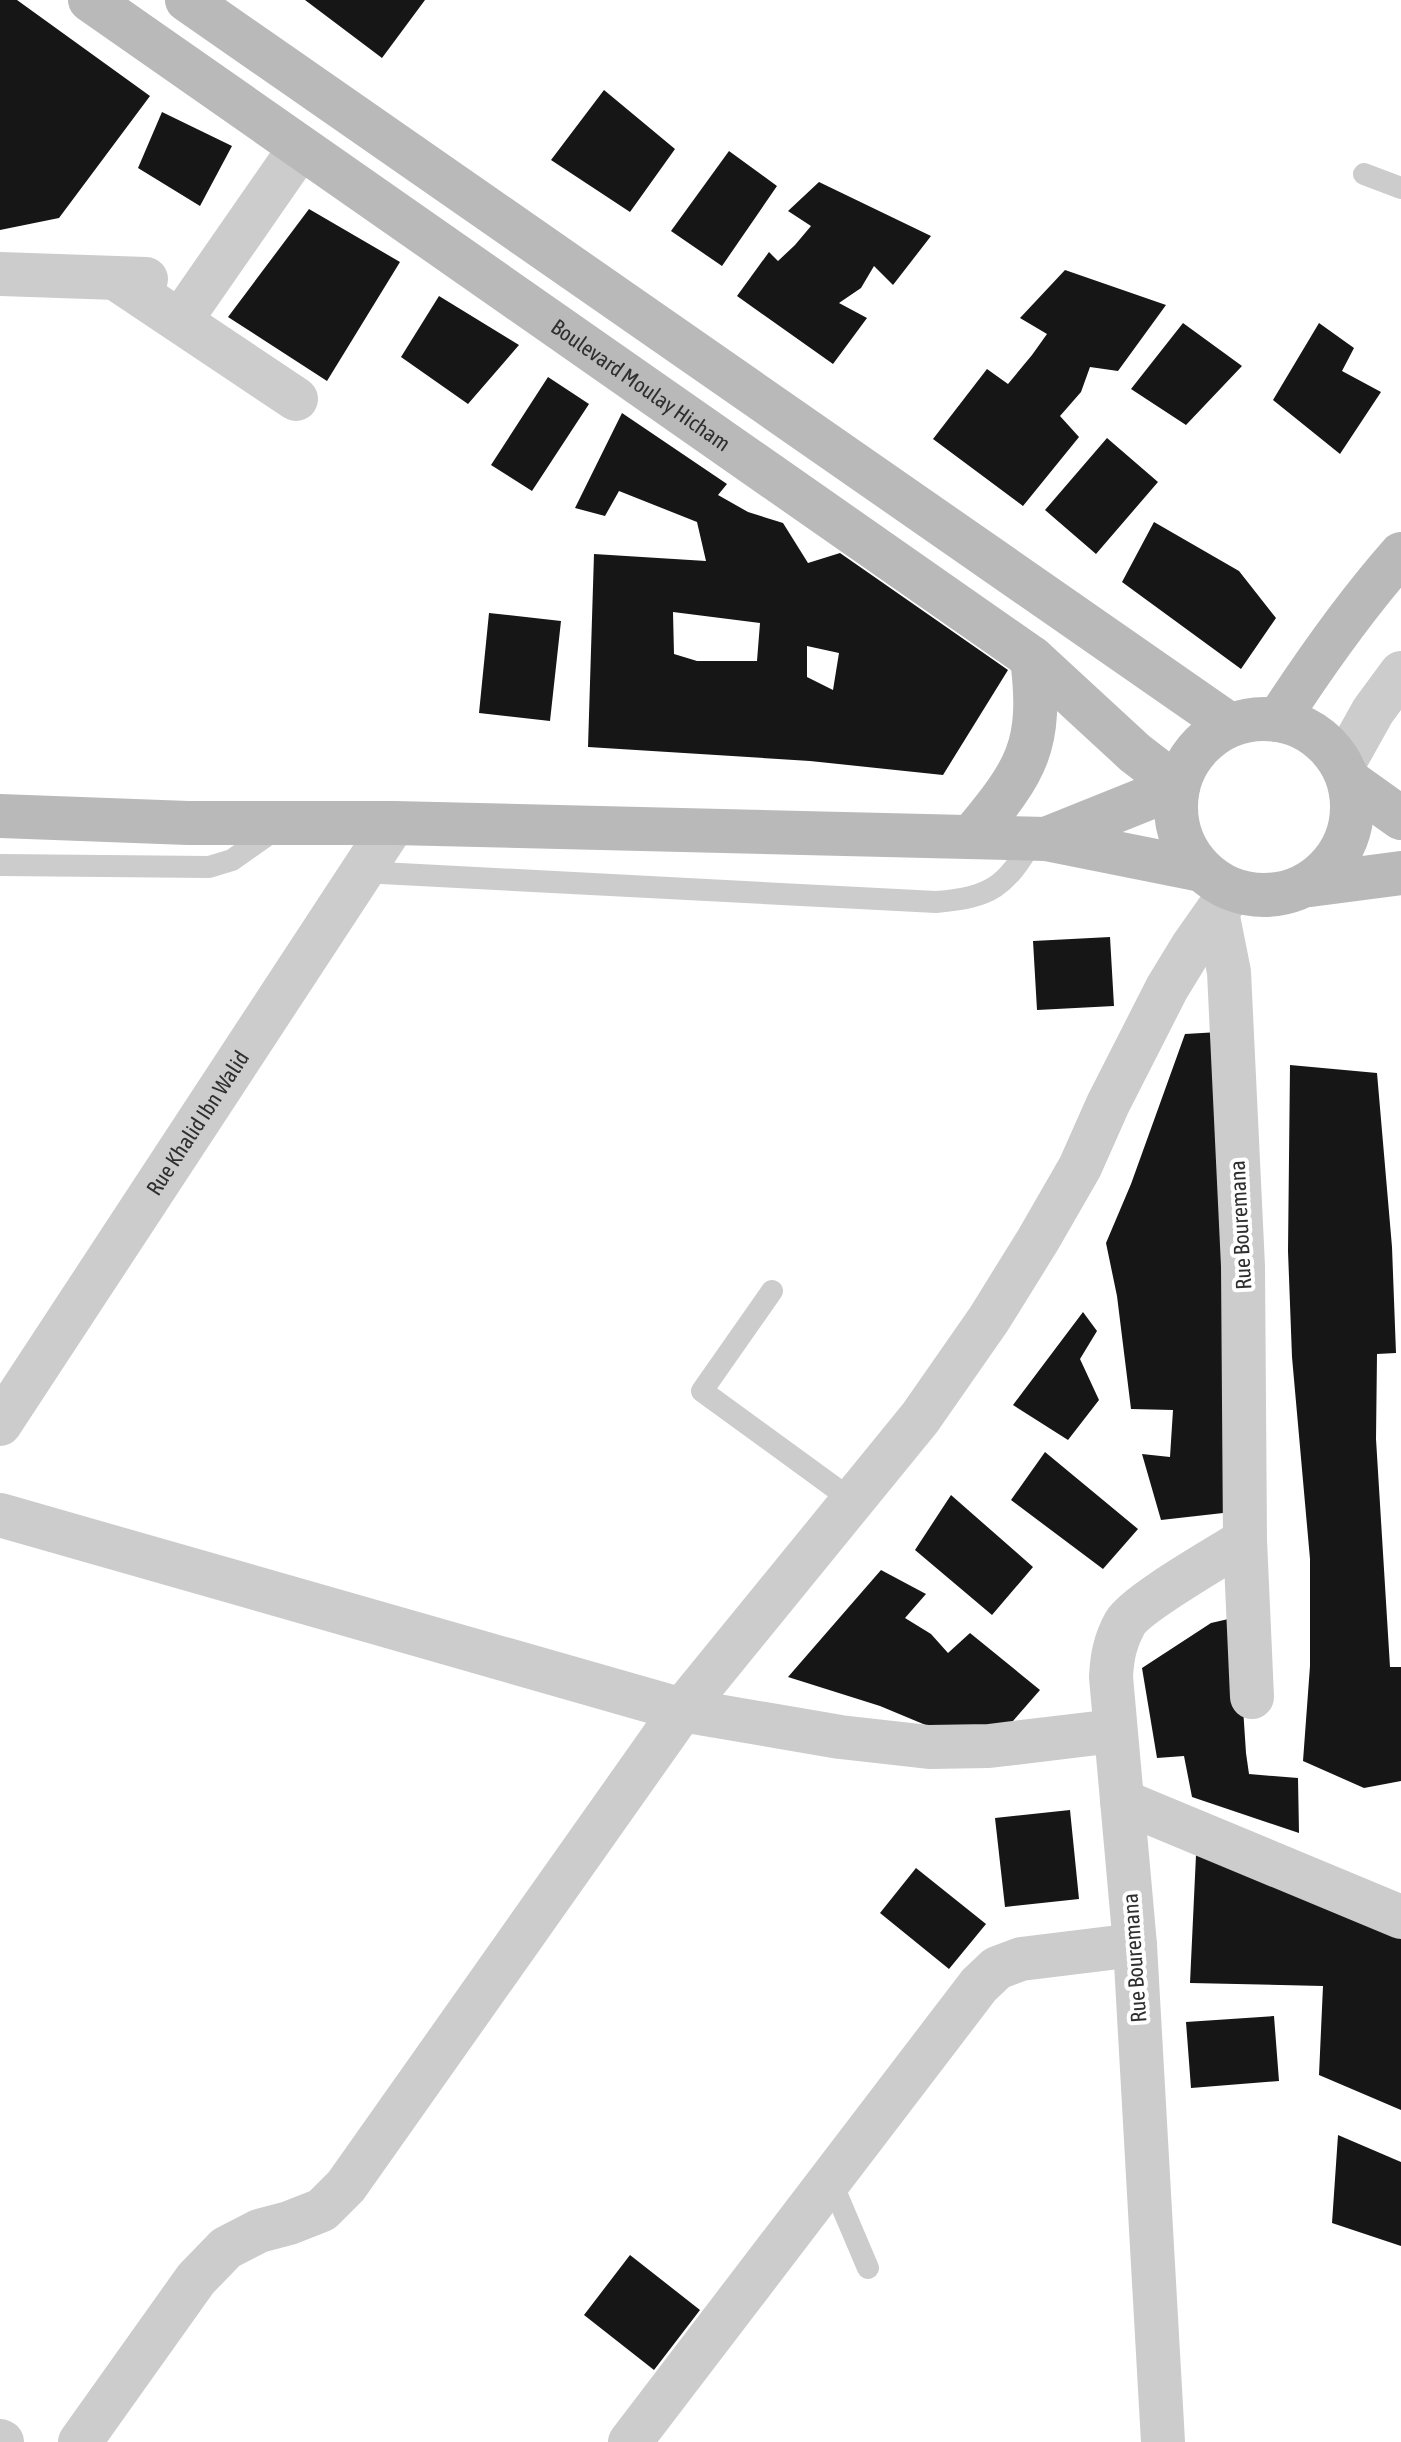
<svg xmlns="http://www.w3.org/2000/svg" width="1401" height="2442" viewBox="0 0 1401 2442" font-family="'Asap Condensed',sans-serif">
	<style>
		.building { fill: #161616; fill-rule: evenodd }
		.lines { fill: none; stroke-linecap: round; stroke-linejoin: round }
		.lane { stroke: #ccc; stroke-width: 22 }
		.street { stroke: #ccc; stroke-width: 44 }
		.secondary { stroke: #b9b9b9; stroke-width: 44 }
		.labels { text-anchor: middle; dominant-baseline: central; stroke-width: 8; stroke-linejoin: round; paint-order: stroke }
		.street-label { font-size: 22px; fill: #2f2f2f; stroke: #fff }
	</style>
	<rect width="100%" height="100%" fill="#fff"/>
	<path class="building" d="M0,0H17L150,96L59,218L0,230Z
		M305,0H425L382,58Z
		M604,90L675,149L630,212L551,160Z
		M162,112L232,146L200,206L138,168Z
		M729,151L777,186L722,266L671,231Z
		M819,182L931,236L893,285L874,266L861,288L839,303L867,318L833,364L737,296L769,252L778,261L795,245L811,226L788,211Z
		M309,209L400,262L327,381L228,317Z
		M1065,270L1166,305L1118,371L1090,367L1081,392L1060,416L1079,437L1023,506L933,439L987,369L1008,384L1032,355L1047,334L1020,318Z
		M439,296L519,345L468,404L401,357Z
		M1183,323L1242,366L1186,425L1131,389Z
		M1319,323L1354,348L1342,371L1381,392L1340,454L1273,400Z
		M548,377L589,404L532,491L491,465Z
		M622,413L727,484L718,495L748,512L783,523L808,563L840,553L1008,670L943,775L810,761L588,747L594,554L706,561L697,522L619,491L605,516L575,508ZM673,612L760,623L757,661H697L674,654ZM807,646L839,653L833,690L807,677Z
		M1107,438L1158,482L1096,554L1045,510Z
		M1154,522L1239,571L1276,618L1241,669L1122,582Z
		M489,613L561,621L550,721L479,713Z
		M1110,937L1114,1006L1037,1010L1033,941Z
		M1219,1032L1232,1512L1161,1520L1142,1454L1170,1457L1173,1410L1131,1409L1117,1296L1106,1243L1131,1184L1185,1034Z
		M1290,1065L1377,1073L1392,1247L1396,1353L1377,1354L1376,1439L1390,1667H1401V1781L1364,1788L1303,1761L1310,1666V1559L1292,1357L1288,1251Z
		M1083,1312L1097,1331L1080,1359L1099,1400L1068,1440L1013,1405Z
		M1045,1452L1138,1529L1103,1569L1011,1500Z
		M951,1495L1033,1567L992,1615L915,1550Z
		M881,1570L926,1594L905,1618L931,1634L948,1653L970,1633L1040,1690L1000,1736L928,1726L880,1706L788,1677Z
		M1237,1617L1246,1753L1249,1774L1298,1778L1299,1833L1192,1797L1184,1756L1157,1758L1142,1668L1211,1623Z
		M1070,1810L1079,1899L1005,1907L995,1818Z
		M1196,1855L1401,1936V2110L1319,2075L1323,1986L1190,1983Z
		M916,1868L986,1924L949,1969L880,1913Z
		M1274,2016L1279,2081L1191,2088L1186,2022Z
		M1338,2135L1401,2162V2246L1332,2223Z
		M630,2255L700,2310L654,2370L584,2315Z"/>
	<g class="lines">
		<path class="lane" d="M1364,174L1401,188
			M0,865L209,867L232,860L276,829
			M362,872L936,902C992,897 1005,887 1033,840
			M772,1291L702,1391L853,1501
			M831,2181L868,2268"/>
		<g class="street">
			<path d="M0,274L146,279"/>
			<path d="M115,278L296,399"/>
			<path d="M180,321L300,148"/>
			<path d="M1344,763L1373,711L1401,673"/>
			<path id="s1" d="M0,1424L394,823"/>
			<path d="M0,1515L682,1710L840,1737L929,1747L989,1746L1114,1731"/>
			<path d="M1245,1540L1252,1697"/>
			<path d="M1122,1801L1401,1917"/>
			<path d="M0,2441L2,2442"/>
			<path d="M80,2442L196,2279L226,2248L259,2231L289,2223L322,2210L346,2186L682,1710L920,1418L989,1319L1038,1240L1080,1167L1108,1104L1167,988L1192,947L1232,890"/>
			<path d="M630,2442L979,1985L997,1968L1021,1959L1135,1945"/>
			<path d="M1163,2442L1135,1945L1111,1677C1112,1657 1115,1641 1125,1623C1138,1602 1221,1556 1245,1540L1243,1266L1229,972L1217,912"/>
		</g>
		<g class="secondary">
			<path id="s2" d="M90,0L1032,658L1135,753L1178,786"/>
			<path d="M187,0L1230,725"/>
			<circle cx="1264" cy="807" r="88"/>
			<path d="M1278,720C1315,663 1356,605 1401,554"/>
			<path d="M1349,781L1401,818"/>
			<path d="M0,816L188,823H394L1046,839L1201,870"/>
			<path d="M972,836C1027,770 1043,746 1032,658"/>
			<path d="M1046,839L1178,786"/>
			<path d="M1310,885L1401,873"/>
		</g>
	</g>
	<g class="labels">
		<g class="street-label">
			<text stroke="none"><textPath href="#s2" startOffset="672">Boulevard Moulay Hicham</textPath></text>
			<text stroke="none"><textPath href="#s1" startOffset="360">Rue Khalid Ibn Walid</textPath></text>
			<text transform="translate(1240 1225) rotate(-93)">Rue Bouremana</text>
			<text transform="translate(1134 1958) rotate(-94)">Rue Bouremana</text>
		</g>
	</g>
</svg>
